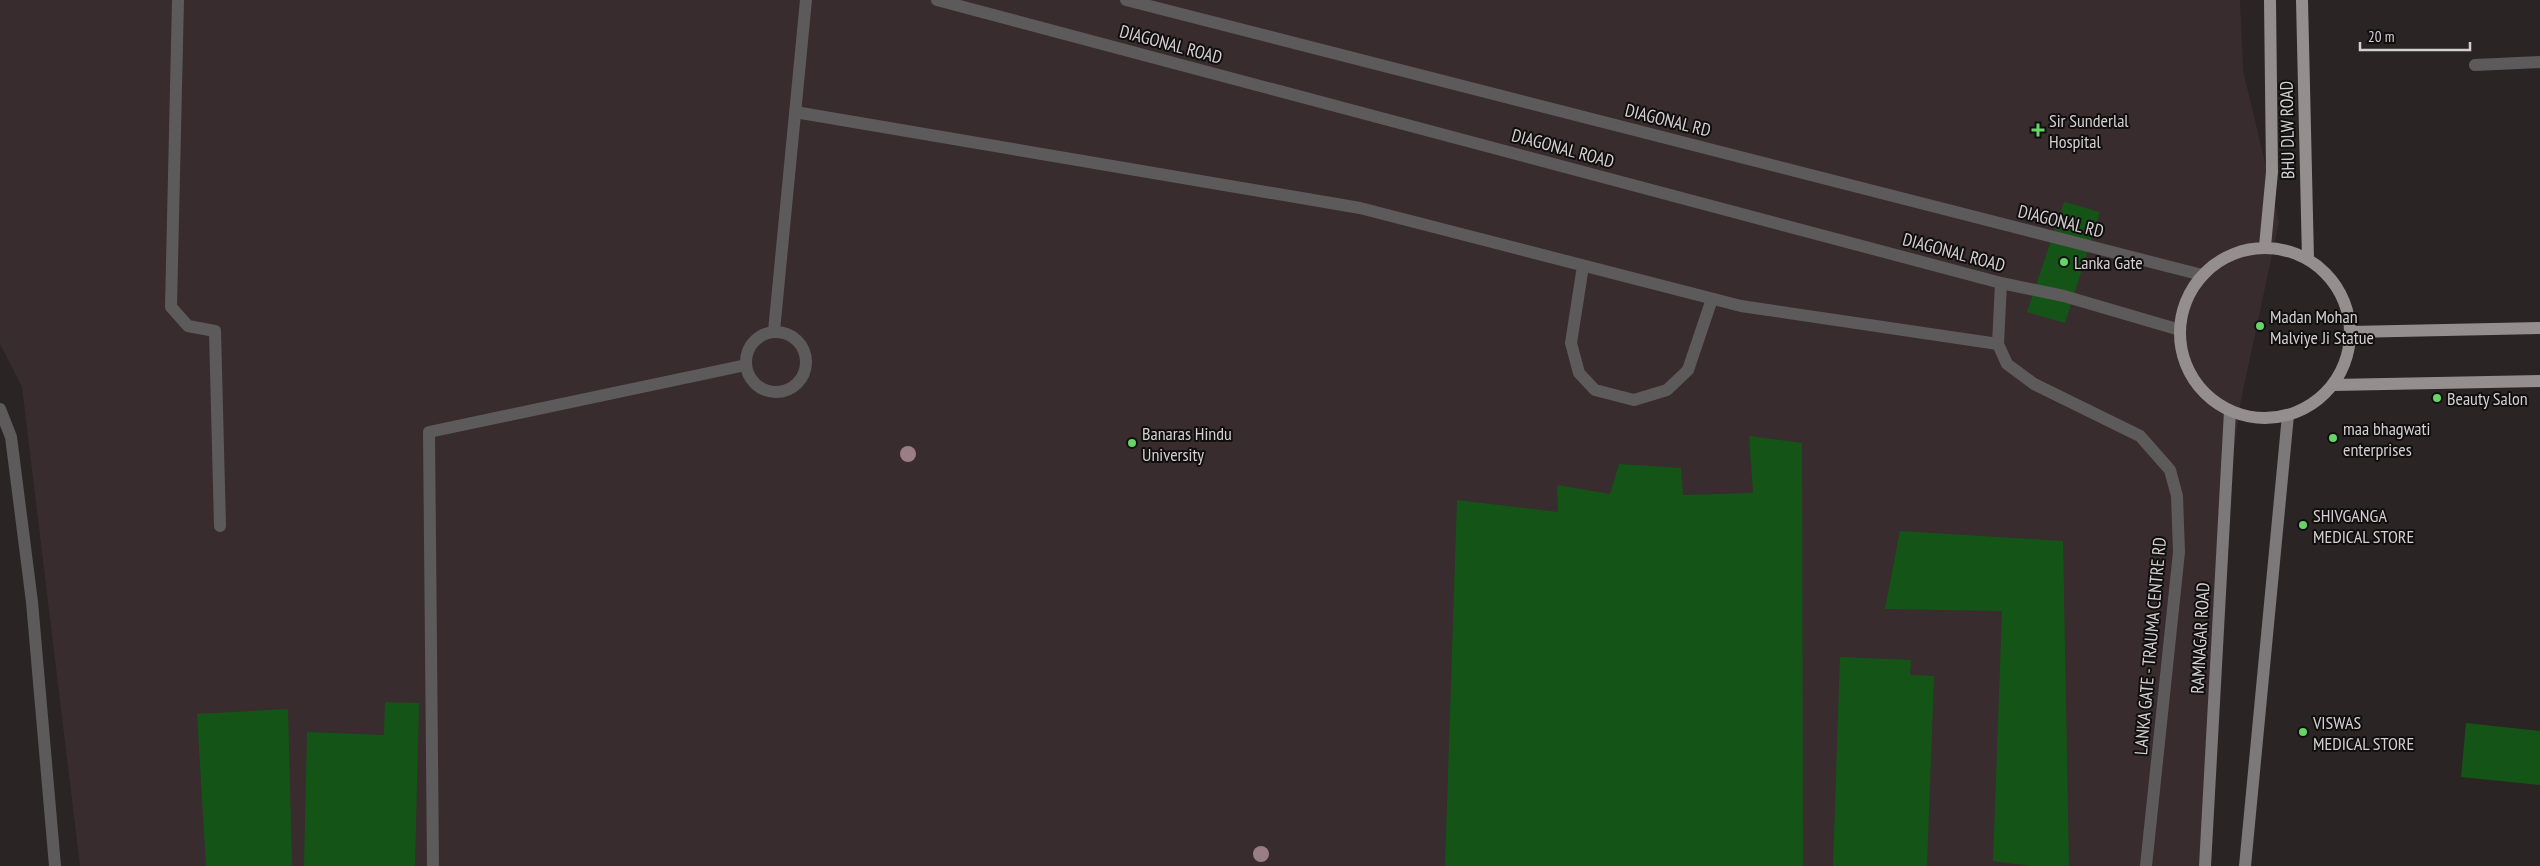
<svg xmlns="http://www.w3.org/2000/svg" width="2540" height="866" viewBox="0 0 2540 866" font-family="'PT Sans Narrow',sans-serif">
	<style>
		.built { fill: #382c2f }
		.building { fill: #145517 }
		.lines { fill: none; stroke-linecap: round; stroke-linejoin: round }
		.service { stroke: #5d5a5b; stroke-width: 12 }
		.minor { stroke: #5d5a5b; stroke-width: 12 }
		.secondary { stroke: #7d7879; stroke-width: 12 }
		.primary { stroke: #958e8f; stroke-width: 12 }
		.tree { fill: #9b7d84 }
		.poi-dot { fill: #66d466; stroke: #110e0f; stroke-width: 2 }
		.labels { text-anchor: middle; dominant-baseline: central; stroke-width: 4; stroke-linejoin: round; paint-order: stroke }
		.street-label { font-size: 18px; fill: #d4d0d1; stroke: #110e0f }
		.poi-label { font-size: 18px; fill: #d4d0d1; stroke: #110e0f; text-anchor: start }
	</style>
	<rect width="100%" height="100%" fill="#2a2425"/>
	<path class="built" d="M0,0H2240L2243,70L2279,222L2241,400L2229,487L2199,866H80L22,387L0,344Z"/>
	<path class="building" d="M2064,202L2100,212L2065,323L2027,312Z
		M1749,436L1802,443L1803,866H1445L1457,500L1558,512L1557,485L1610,494L1619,464L1681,468L1683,495L1753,493Z
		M1900,531L2063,541L2069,866H2031L1993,861L2002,611L1885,609Z
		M1840,657L1911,660L1910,675L1934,676L1927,866H1833Z
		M385,702L419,703L415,866H304L307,732L384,735Z
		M288,709L292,866H206L197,714Z
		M2466,723L2540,731V785L2461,777Z"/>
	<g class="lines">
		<path class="service" d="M178,0L171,307L188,326L215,331L220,526
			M937,0L2001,283L2064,296L2180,330
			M1126,0L2202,275
			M795,112L1360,208L1741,306L1998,344
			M1583,266L1571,343L1579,373L1595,390L1634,400L1667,390L1688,370L1712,299
			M2001,283L1998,344L2007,364L2034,384L2140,436L2170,470L2177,496L2179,552L2146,866
			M774,331L806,0
			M746 362a30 30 0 1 1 60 0a30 30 0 1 1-60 0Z
			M433,866L429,432L746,365"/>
		<path class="minor" d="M2475,65L2540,62
			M0,409L11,437L32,602L55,866"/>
		<path class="secondary" d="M2205,866L2230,411
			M2245,866L2288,415"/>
		<path class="primary" d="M2302,0L2308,259
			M2265,246L2272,172L2270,0
			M2180 333a85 85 0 1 1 170 0a85 85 0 1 1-170 0Z
			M2350,332L2540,328
			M2333,385L2540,381"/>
	</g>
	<g class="tree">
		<circle cx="908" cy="454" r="8"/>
		<circle cx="1261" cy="854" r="8"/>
	</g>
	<g class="poi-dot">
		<path d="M2035.5 122.5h5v5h5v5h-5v5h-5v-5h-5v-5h5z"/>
		<circle cx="2064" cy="262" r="5"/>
		<circle cx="2260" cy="326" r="5"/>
		<circle cx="2437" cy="398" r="5"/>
		<circle cx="2333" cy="438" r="5"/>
		<circle cx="1132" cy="443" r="5"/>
		<circle cx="2303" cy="525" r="5"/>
		<circle cx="2303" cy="732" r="5"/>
	</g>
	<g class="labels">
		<g class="street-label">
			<text transform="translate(1171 44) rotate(15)">DIAGONAL ROAD</text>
			<text transform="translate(1668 120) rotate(14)">DIAGONAL RD</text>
			<text transform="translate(2287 130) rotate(-91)">BHU DLW ROAD</text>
			<text transform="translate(1563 148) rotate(15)">DIAGONAL ROAD</text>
			<text transform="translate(2061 221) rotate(14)">DIAGONAL RD</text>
			<text transform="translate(1954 252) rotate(15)">DIAGONAL ROAD</text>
			<text transform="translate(2200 638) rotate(-87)">RAMNAGAR ROAD</text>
			<text transform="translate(2150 646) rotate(-85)">LANKA GATE - TRAUMA CENTRE RD</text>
		</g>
		<g class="poi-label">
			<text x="2049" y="120">Sir Sunderlal<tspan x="2049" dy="21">Hospital</tspan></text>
			<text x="2074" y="262">Lanka Gate</text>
			<text x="2270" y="316">Madan Mohan<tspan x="2270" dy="21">Malviye Ji Statue</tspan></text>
			<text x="2447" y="398">Beauty Salon</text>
			<text x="2343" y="428">maa bhagwati<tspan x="2343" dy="21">enterprises</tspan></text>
			<text x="1142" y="433">Banaras Hindu<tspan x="1142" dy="21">University</tspan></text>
			<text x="2313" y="515">SHIVGANGA<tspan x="2313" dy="21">MEDICAL STORE</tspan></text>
			<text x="2313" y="722">VISWAS<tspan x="2313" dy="21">MEDICAL STORE</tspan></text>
		</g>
	</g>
	<path d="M2360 42v8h110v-8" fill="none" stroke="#d4d0d1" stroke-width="2.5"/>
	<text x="2368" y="42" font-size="15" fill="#d4d0d1" stroke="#110e0f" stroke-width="4" paint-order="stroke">20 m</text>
</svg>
